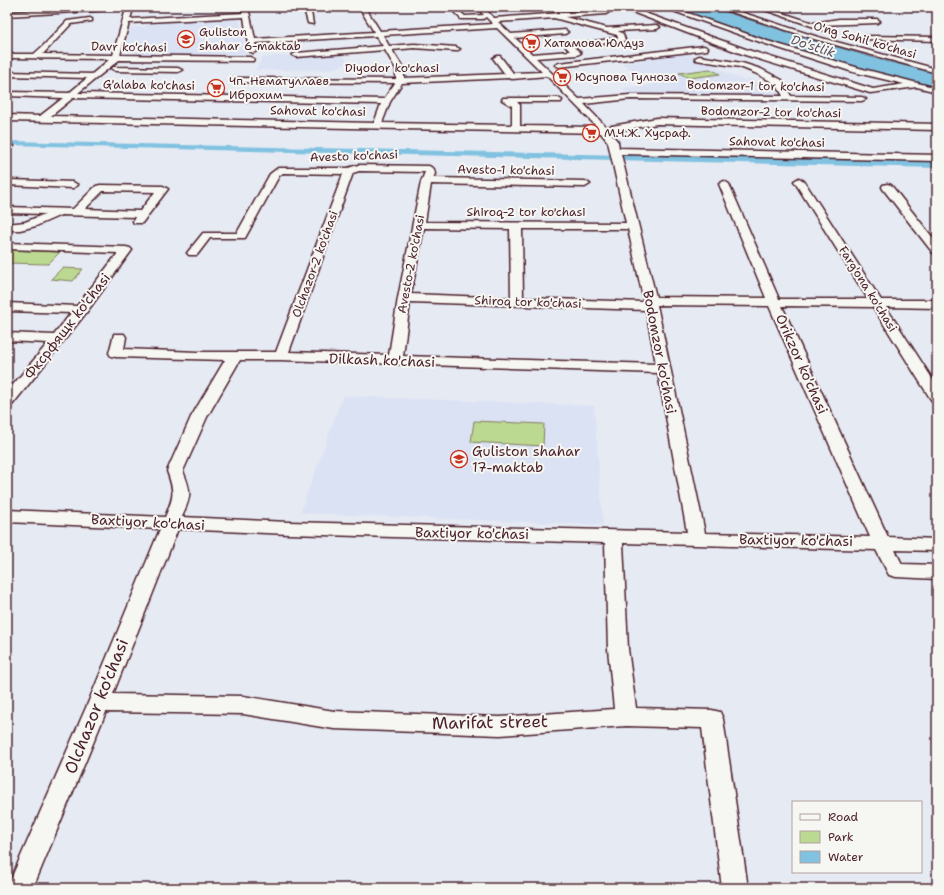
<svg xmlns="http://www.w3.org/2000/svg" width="944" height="895" viewBox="0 0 944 895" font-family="'Shantell Sans',sans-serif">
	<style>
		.built { fill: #dbe2f4 }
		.green { fill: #bcd991; stroke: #837c5e }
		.water { fill: #81c2e1; stroke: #6b8198 }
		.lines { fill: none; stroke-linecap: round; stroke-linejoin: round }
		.canal { fill: #81c2e1; fill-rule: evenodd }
		.minor-casing { stroke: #4a1f2b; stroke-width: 3 }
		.minor { fill: #f6f6f2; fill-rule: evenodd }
		.labels { text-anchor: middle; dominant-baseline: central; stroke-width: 4; stroke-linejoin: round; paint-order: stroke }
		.far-poi-label { font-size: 12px; fill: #4a1f2b; stroke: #f6f6f2; text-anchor: start }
		.far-street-label { font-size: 12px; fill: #4a1f2b; stroke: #f6f6f2 }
		.far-water-label { font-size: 13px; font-style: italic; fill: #5a5062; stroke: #f6f6f2 }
		.street-label { font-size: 14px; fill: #4a1f2b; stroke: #f6f6f2 }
		.poi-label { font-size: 14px; fill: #4a1f2b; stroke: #f6f6f2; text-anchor: start }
		.near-street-label { font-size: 17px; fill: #4a1f2b; stroke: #f6f6f2 }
	</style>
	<rect width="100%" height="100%" fill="#e6eaf3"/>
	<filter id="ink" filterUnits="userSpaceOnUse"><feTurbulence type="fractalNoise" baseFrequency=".025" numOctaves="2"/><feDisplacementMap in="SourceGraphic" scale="8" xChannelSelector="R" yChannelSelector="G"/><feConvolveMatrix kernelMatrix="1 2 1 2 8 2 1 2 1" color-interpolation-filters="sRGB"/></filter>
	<g filter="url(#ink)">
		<path class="built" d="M239,16L246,56H139L126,49L130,28L146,27L149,20Z
			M341,52L348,63L327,70H255L263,57Z
			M683,52L742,80L751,79L756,82L776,86L782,97L632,95L622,88L653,85L622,63L648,60L643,57Z
			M343,396L594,406L603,525L300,513Z"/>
		<path class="green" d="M710,69L720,74L689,78L679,73Z
			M7,250L60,252L48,264L7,263Z
			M62,268L83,269L73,281L51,279Z
			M474,421L544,424L543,446L471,442Z"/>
		<path class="water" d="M672,7H710L796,35L881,60L937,73V87L863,70L794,49Z"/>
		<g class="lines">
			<path class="canal" d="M7,141L937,162V168L7,145Z"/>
			<g class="minor-casing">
				<path id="minor" d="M102,7H140L133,9L130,19L243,13L242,7H248L255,39L374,32L359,7H365L380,31L493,24L486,17L483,19H461L454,12L459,11L465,16L484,15L476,7H512L509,9L486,10L494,18L603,10L598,7H607L609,9V12L606,14L565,17L607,28L657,25L660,27L657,29L618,31L623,34L625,40L624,41L574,47L581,53L577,55L536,58L579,99L630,95L783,96L776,84L755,73L740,67L696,60L695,58L699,56L742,63L761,69L782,80L791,96L862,97L866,99L862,101L630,99L584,104L606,127L657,118L937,124V130L657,124L610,132L618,142L619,148L937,155V161L621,154L656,297L766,298L719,184L724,181L729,184L779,299H868L794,181L799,178L804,181L881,300H937V308L886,307L937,386V402L932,401L930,398L873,307L782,306L888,537L937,539V551L895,550L902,564L937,565V579L896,577L889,575L876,550L623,543L628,649L636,708L712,710L720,712L723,719L748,888H722L702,728L626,726L500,735L334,729L243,714L106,712L33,888H7L88,703L160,529L7,522V510L165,517C174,496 175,493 167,471L191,417L225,360L116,357L111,356L109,353L114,334H124L126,337L124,349L197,352H276L343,174L283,173L279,176L245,238H210L197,255H189L187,253L203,233H237L270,174L278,168H348L358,165L429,166L434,169L435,174L433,178L585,181L590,184L585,187L431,184L425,222L626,223L608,142L601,133L7,121V115L40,116L63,98L7,96V92L69,93L87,78L7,76V72L92,74L110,59L7,58V54H34L44,45L67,21L90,18L92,19V21L71,24L43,54L113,55L126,9L7,16V12ZM244,17L249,51L253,53L257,51L255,43L376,36L383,46L296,53L292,55L296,57L385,50L396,69V79L236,78H233V82L395,83L384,99L78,93L119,60L253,61L254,59L250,57L120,55L129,23ZM554,18L617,35L618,38L566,45V47L570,51L532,54L515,38L565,34L568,32L565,30L511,34L498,22ZM497,28L542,72L513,73L500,56H497L493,58L505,74L404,78V69L392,50L414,48L456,51L460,49L456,47L414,44L389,46L383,35ZM547,76L597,127L520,126V105L517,102H561L562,100L558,98H503L502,100L512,106V125L382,123L390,102L402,83L509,78L512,79ZM73,98L381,104L374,123L51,116ZM359,171L425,172L421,182L398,298L389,355L289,352L353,173ZM424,228L510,229L511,298L411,294ZM522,229H628L644,302L523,298ZM410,302L646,310L656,364L403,356ZM657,305L769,306L870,537L705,533ZM240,360H281L658,373L687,532L289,522L182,517C191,496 192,493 183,471L207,417ZM178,529L289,534L605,543L608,649L614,709L500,717L334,711L243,696L113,694Z
					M619,7H628L751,51L854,83L873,89L904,84L853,72L763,43L662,7H671L767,41L859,68L937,88V92L917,87L870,93L745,55Z
					M716,7H725L818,37L937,69V73L814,39Z
					M756,7H765L813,23L839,19H877L880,21L877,23L819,25L831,29L832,30L829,32Z
					M308,10L311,12L313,24L308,23L305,12Z
					M864,36L937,37V41L862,39L861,38Z
					M704,46L708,48L707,50L559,67L555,65L559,63Z
					M113,67L178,68L182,70L178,72L116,71L112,69Z
					M9,143L14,146L7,150V144Z
					M10,180L73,182L78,185L73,188L7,185V181Z
					M887,184L891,185L937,243V254L933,253L883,189L882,187L883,185Z
					M100,185L163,186L168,189L142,223H134L133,221L135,217L61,215L36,226L20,230H7V224L25,222L45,214L7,213V207L73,209L96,186ZM103,191L155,192L140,211L85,209Z
					M7,243L126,247L130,248L132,250L86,313L12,405L7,406V392L48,343L7,341V333L54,335L71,313L7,311V303L77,306L118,253L7,249Z"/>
			</g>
			<use href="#minor" class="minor"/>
		</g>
	</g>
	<defs>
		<g id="school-ring" transform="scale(0.9)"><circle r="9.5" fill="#f6f6f2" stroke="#c8321e" stroke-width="1.5"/><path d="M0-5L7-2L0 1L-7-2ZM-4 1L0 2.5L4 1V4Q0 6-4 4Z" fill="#c8321e"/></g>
		<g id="supermarket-ring" transform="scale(0.9)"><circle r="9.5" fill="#f6f6f2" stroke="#c8321e" stroke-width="1.5"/><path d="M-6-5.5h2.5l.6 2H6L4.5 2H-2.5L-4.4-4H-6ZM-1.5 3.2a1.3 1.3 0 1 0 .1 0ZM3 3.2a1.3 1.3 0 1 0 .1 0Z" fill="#c8321e"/></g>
	</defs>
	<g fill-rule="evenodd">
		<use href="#school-ring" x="186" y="39"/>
		<use href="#supermarket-ring" x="531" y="43"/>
		<use href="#supermarket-ring" x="562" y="77"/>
		<use href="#supermarket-ring" x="216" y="88"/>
		<use href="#supermarket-ring" x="591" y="133"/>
		<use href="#school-ring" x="459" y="459"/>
	</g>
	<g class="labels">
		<g class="far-poi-label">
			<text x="199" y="32">Guliston<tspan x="199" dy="14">shahar 6-maktab</tspan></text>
			<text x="544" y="43">Хатамова Юлдуз</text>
			<text x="575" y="77">Юсупова Гулноза</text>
			<text x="229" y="81">Чп. Нематуллаев<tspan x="229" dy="14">Иброхим</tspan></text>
			<text x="604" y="133">М.Ч.Ж. Хусраф.</text>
		</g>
		<g class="far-street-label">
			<text transform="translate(865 40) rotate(16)">O'ng Sohil ko'chasi</text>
			<text transform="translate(129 47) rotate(1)">Davr ko'chasi</text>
			<text x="392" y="68">Diyodor ko'chasi</text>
			<text transform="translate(149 85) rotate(1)">G'alaba ko'chasi</text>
			<text transform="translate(756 86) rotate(1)">Bodomzor-1 tor ko'chasi</text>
			<text transform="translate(318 111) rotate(1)">Sahovat ko'chasi</text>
			<text transform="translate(771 112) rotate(1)">Bodomzor-2 tor ko'chasi</text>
			<text transform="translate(777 142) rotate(1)">Sahovat ko'chasi</text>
			<text transform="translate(354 156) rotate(-2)">Avesto ko'chasi</text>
			<text transform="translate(506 170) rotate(1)">Avesto-1 ko'chasi</text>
			<text x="526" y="212">Shiroq-2 tor ko'chasi</text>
			<text transform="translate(315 264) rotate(-70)">Olchazor-2 ko'chasi</text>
			<text transform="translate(411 264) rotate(-79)">Avesto-2 ko'chasi</text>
			<text transform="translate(868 289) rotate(58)">Farg'ona ko'chasi</text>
			<text transform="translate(528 302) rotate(2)">Shiroq tor ko'chasi</text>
		</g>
		<g class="far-water-label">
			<text transform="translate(813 46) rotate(18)">Do'stlik</text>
		</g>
		<g class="street-label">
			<text transform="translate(67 326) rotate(-52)">Фксрфящк ko'chasi</text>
			<text transform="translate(660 352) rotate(79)">Bodomzor ko'chasi</text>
			<text transform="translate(382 360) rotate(2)">Dilkash ko'chasi</text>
			<text transform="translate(802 364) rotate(66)">Orikzor ko'chasi</text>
			<text transform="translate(148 522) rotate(3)">Baxtiyor ko'chasi</text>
			<text transform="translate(472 533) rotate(1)">Baxtiyor ko'chasi</text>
			<text transform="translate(796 540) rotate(1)">Baxtiyor ko'chasi</text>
		</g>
		<g class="poi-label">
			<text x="472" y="451">Guliston shahar<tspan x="472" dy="16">17-maktab</tspan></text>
		</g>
		<g class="near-street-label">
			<text transform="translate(96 706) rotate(-68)">Olchazor ko'chasi</text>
			<text transform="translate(490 722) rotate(-1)">Marifat street</text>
		</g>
	</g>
	<rect width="944" height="895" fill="none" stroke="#f6f6f2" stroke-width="24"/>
	<rect x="12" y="12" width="920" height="871" fill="none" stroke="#4a1f2b" stroke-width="1.5" filter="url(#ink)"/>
	<rect x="792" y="801" width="130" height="72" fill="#f6f6f2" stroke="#b1a0a2"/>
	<rect x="800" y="814" width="20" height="6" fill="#f6f6f2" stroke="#b1a0a2"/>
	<text x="828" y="821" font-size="12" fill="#4a1f2b">Road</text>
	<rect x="800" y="831" width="20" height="12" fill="#bcd991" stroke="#b1a0a2"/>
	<text x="828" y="841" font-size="12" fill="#4a1f2b">Park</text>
	<rect x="800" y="851" width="20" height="12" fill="#81c2e1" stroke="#b1a0a2"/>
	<text x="828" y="861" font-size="12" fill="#4a1f2b">Water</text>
</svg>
